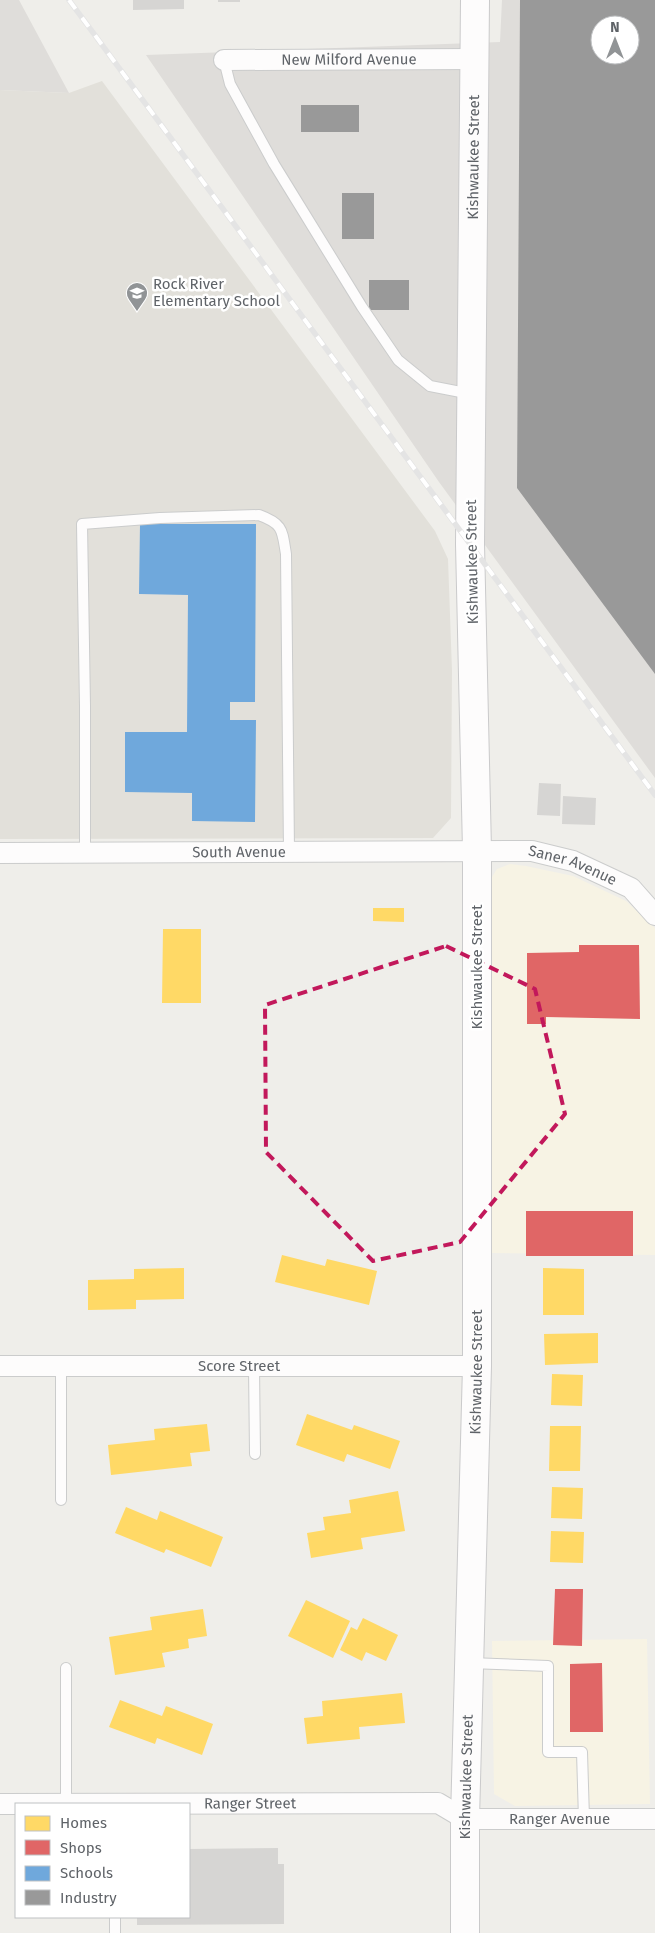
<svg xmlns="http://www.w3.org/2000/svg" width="655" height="1933" viewBox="0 0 655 1933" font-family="'Fira Sans',sans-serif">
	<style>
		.commercial { fill: #f7f3e4 }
		.industrial { fill: #dfddda; fill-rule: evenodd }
		.education { fill: #e2e0da }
		.homes { fill: #ffd966 }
		.shops { fill: #e06666 }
		.schools { fill: #6fa8dc }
		.industry { fill: #999; fill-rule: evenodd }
		.building { fill: #d6d5d3 }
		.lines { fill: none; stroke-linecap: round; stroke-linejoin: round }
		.lane-casing { stroke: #cbcccc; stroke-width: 12 }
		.street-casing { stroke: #cbcccc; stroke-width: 22 }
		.secondary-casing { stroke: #cacacb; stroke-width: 30 }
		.lane { stroke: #fdfcfc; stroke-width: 10 }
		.street { stroke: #fdfcfc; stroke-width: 20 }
		.secondary { stroke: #fdfcfc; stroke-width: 28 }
		.rail-casing { stroke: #e4e4e4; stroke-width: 5.5 }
		.rail { stroke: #fff; stroke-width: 4; stroke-dasharray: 11; stroke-linecap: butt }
		.marked { fill: none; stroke: #c2185b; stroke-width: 4; stroke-dasharray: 10 6; stroke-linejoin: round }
		.labels { text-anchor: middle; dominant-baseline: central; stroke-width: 5; stroke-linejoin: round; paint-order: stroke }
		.street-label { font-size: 15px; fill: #5f6368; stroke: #fff }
		.poi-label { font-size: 15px; fill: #5f6368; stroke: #fff; text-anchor: start }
	</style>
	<rect width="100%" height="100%" fill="#efeeea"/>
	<path class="commercial" d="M510,864L526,866L573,876L626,901L655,928V1255L492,1253L490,880L497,869Z
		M647,1639L650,1804L515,1806L494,1794L492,1641Z"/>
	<path class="industrial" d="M0,0H19L69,93L0,90Z
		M502,0H655V778L439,482L146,55L500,42ZM600,25H630V55H600Z"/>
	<path class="education" d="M102,81L435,531L448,559L452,671L451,818L433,838L0,839V90L69,93Z"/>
	<path class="homes" d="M373,908H404V922L373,921Z
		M163,929H201V1003H162Z
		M282,1255L325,1266L327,1259L377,1271L369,1305L275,1282Z
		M184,1268V1299L136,1300V1309L88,1310V1280L134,1279V1269Z
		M543,1268L584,1269V1315H543Z
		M598,1333V1363L545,1365L544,1334Z
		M552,1374L583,1375L582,1406L551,1405Z
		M307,1414L352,1430L354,1425L400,1441L390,1469L347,1454L344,1462L296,1445Z
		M207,1424L210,1451L190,1453L192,1466L111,1475L108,1445L155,1440L154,1429Z
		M550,1426H581L580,1471H549Z
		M552,1487L583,1488L582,1519L551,1518Z
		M398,1491L405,1531L361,1538L363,1549L311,1558L307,1533L325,1530L323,1517L351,1513L349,1500Z
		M126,1507L157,1520L160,1511L223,1537L211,1567L166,1549L164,1553L115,1533Z
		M551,1531L584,1532L583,1563L550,1562Z
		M306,1600L350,1621L333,1658L288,1636Z
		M203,1609L207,1636L188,1639L189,1648L162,1653L165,1667L115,1675L109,1637L152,1630L150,1617Z
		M363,1618L398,1635L386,1661L366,1652L362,1661L340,1650L351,1627L357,1630Z
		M402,1693L405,1723L359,1727L360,1739L307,1744L304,1718L323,1716L322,1701Z
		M120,1700L162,1716L166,1706L213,1724L202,1755L157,1738L155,1744L109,1727Z"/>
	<path class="shops" d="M579,945H639L640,1019L546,1017V1024H527V953L579,952Z
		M526,1211H633V1256H526Z
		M555,1589H583L582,1646L553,1645Z
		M602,1663L603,1732H570V1664Z"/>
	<path class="schools" d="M140,524H256L255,702H230V720H256L255,822L192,821V793L125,792V732H187L188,595L139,594Z"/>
	<path class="industry" d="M520,0H655V674L517,488ZM600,25H630V55H600Z
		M301,105H359V132H301Z
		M342,193H374V239H342Z
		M369,280H409V310H369Z"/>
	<path class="building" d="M133,0H184V9L133,10Z
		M218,0H240V2H218Z
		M539,783L561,784L560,816L537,815Z
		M563,796L596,798L595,825L562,824Z
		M278,1848V1864H284V1924L137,1925V1917H189V1849Z"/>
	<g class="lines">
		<g class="lane-casing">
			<path id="lane" d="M224,60L230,84L274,164L362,307L398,360L430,386L471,394
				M85,852V706L82,524L160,518L259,515C284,524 282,531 286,554L289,851
				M61,1366V1500
				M254,1366L255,1454
				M470,1663L548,1666V1752H582L584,1819
				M66,1668V1803
				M115,1917V1933"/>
		</g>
		<g class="street-casing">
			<g id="street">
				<path id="s1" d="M224,60L475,59"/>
				<path id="s2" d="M0,853L532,851L573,861L631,888L655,915"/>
				<path id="s3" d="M0,1366H477"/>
				<path id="s4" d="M0,1804L438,1803L465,1819H655"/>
			</g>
		</g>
		<g class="secondary-casing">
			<g id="secondary">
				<path id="s5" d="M465,1933V1819L477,1366V850L470,544L475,0"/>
			</g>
		</g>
		<use href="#lane" class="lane"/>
		<use href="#street" class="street"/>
		<use href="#secondary" class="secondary"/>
		<g class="rail-casing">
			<path id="rail" d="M69,0L655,795"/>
		</g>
		<use href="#rail" class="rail"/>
	</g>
	<path class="marked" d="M446,946L535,989L565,1114L460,1242L373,1261L266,1152L265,1005Z"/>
	<defs>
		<g id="school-pin" transform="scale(1.125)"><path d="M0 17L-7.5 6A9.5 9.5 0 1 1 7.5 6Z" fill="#919496" stroke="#fff"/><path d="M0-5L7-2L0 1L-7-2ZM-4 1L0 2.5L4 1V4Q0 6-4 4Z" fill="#fff"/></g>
	</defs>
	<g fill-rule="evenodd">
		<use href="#school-pin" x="137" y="293"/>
	</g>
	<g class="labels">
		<g class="street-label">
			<text stroke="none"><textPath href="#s1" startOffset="125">New Milford Avenue</textPath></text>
			<text stroke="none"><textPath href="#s5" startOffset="1776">Kishwaukee Street</textPath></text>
			<text transform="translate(472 562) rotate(-91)">Kishwaukee Street</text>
			<text stroke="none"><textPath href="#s2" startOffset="239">South Avenue</textPath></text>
			<text stroke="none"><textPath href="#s2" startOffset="575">Saner Avenue</textPath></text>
			<text transform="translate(477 967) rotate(-90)">Kishwaukee Street</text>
			<text stroke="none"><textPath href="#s3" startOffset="239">Score Street</textPath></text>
			<text stroke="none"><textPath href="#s5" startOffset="561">Kishwaukee Street</textPath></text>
			<text stroke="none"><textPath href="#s5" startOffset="156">Kishwaukee Street</textPath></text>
			<text stroke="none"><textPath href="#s4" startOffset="250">Ranger Street</textPath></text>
			<text stroke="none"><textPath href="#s4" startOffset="564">Ranger Avenue</textPath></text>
		</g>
		<g class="poi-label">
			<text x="153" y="284">Rock River<tspan x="153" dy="17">Elementary School</tspan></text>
		</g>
	</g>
	<rect x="15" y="1803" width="175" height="115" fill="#ffffff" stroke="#bfc1c3"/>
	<rect x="25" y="1816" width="25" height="15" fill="#ffd966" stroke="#bfc1c3"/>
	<text x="60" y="1828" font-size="15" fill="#5f6368">Homes</text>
	<rect x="25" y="1840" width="25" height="15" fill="#e06666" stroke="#bfc1c3"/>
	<text x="60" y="1853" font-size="15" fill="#5f6368">Shops</text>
	<rect x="25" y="1866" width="25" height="15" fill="#6fa8dc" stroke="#bfc1c3"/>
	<text x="60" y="1878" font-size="15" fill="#5f6368">Schools</text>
	<rect x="25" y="1890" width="25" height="15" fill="#999999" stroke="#bfc1c3"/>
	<text x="60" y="1903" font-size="15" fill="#5f6368">Industry</text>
	<g transform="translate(615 40)"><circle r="24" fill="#ffffff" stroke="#bfc1c3"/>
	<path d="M0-4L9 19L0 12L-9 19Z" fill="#919496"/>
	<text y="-8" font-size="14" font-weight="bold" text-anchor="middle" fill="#5f6368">N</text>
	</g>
</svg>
